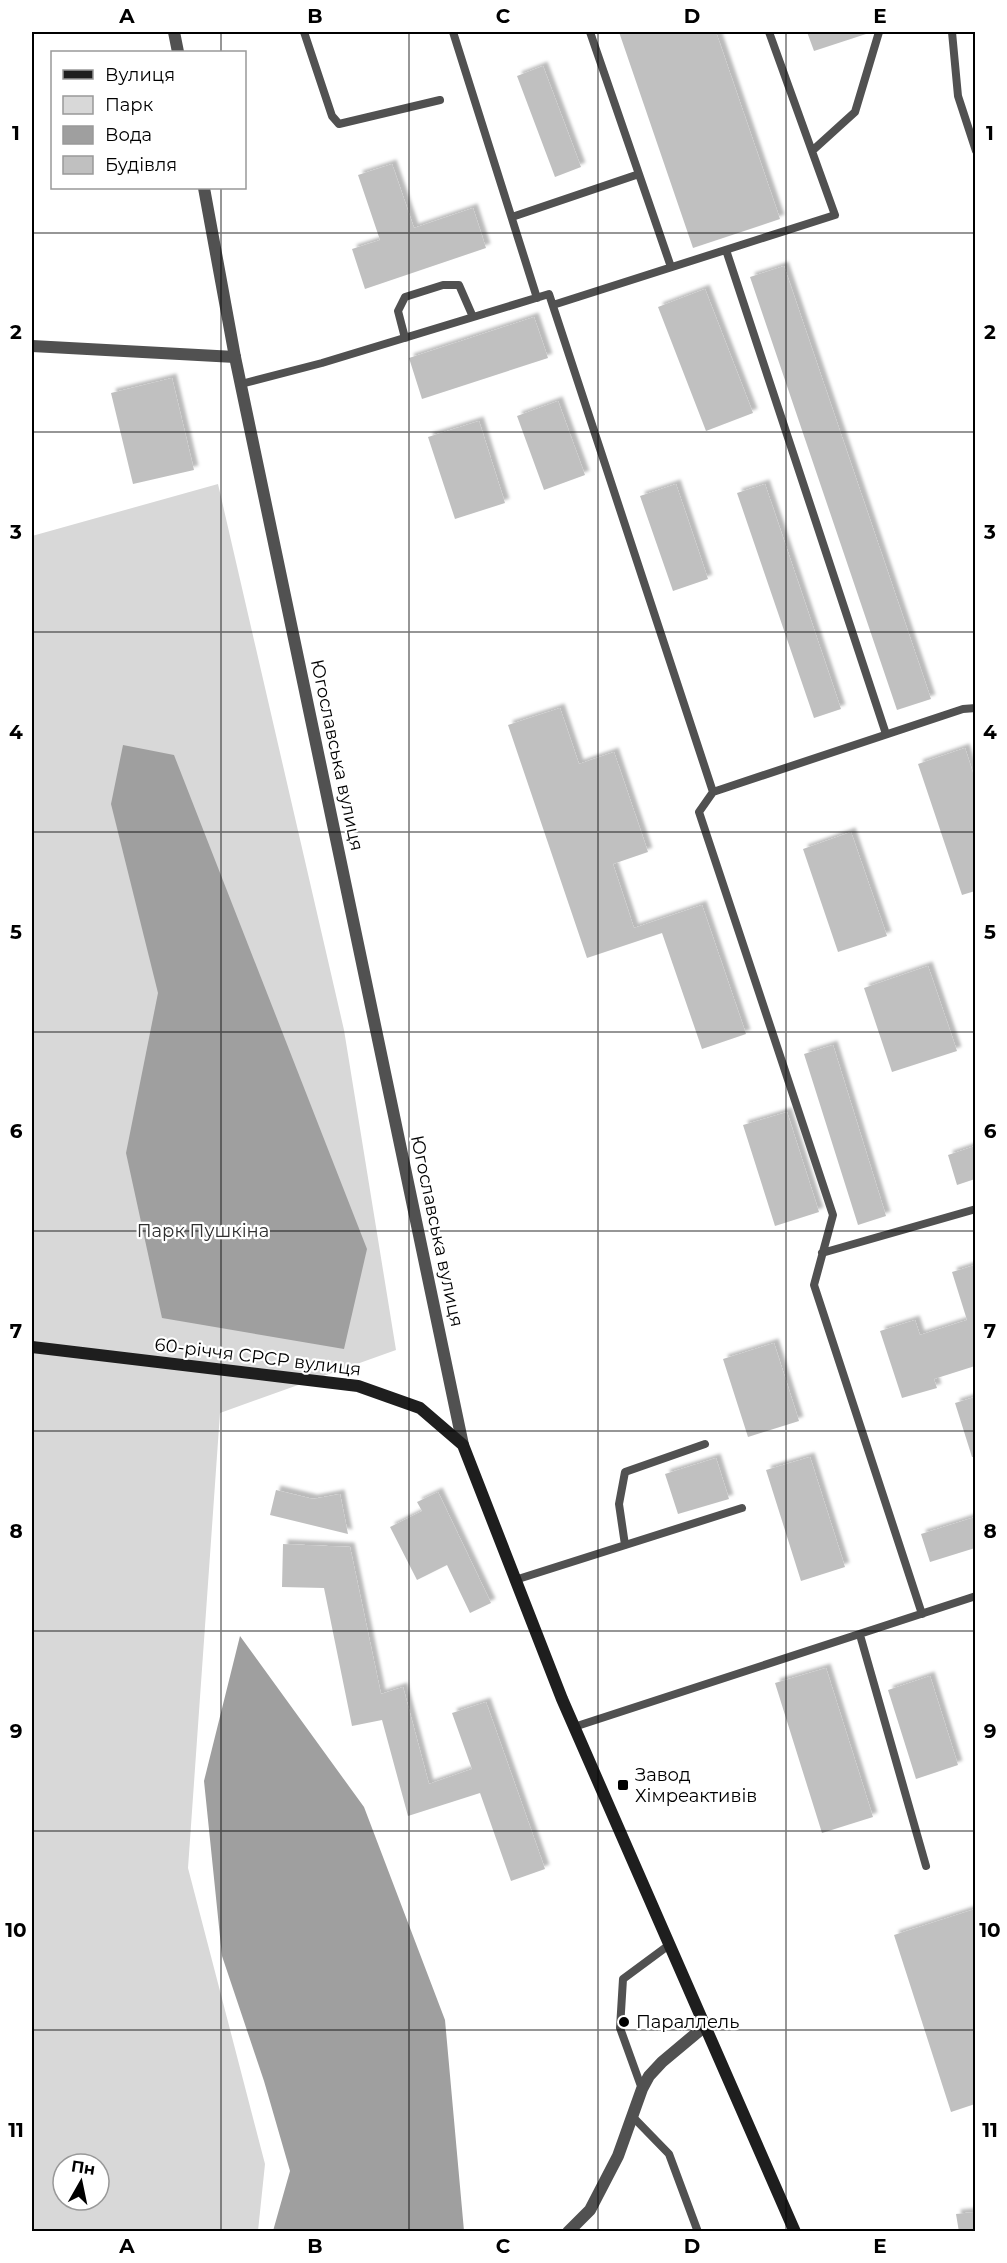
<svg xmlns="http://www.w3.org/2000/svg" width="1007" height="2263" viewBox="0 0 1007 2263" font-family="Montserrat,sans-serif">
	<style>
		.green { fill: #d8d8d8; fill-rule: evenodd }
		.water { fill: #9f9f9f }
		.building { fill: #c0c0c0; filter: url(#shadow) }
		.lines { fill: none; stroke-linecap: round; stroke-linejoin: round }
		.service { stroke: #515151; stroke-width: 8 }
		.minor { stroke: #515151; stroke-width: 12 }
		.tertiary { stroke: #515151; stroke-width: 12 }
		.secondary { stroke: #1e1e1e; stroke-width: 12 }
		.grid { fill: none; stroke: #000; stroke-width: 1.5; stroke-opacity: 0.55 }
		.poi-dot { fill: #000; stroke: #fff; stroke-width: 2 }
		.labels { text-anchor: middle; dominant-baseline: central; stroke-width: 4.5; stroke-linejoin: round; paint-order: stroke }
		.street-label { font-size: 18px; fill: #000; stroke: #fff }
		.park-label { font-size: 18px; fill: #2f2f2f; stroke: #fff }
		.poi-label { font-size: 18px; fill: #000; stroke: #fff; text-anchor: start }
		.neatline { fill: none; stroke: #000; stroke-width: 2 }
		.grid-label { font-size: 20px; text-anchor: middle; font-weight: bold; fill: #000 }
	</style>
	<defs>
		<filter id="shadow"><feDropShadow dx="4.5" dy="-4.5" stdDeviation="1.5" flood-color="#0004"/></filter>
	</defs>
	<rect width="100%" height="100%" fill="#fff"/>
	<path class="green" d="M218,484L344,1030L396,1350L220,1413L188,1868L265,2164L258,2231L32,2232V536ZM63,2164H99V2200H63Z"/>
	<path class="water" d="M123,745L174,755L367,1249L344,1349L162,1318L126,1153L158,993L111,804Z
		M240,1636L364,1807L445,2020L464,2231H273L290,2171L264,2081L222,1956L204,1781Z"/>
	<path class="building" d="M619,32H716L780,219L693,248Z
		M807,32H865L866,34L814,51Z
		M543,66L581,167L555,177L517,76Z
		M392,164L414,228L473,208L486,248L365,289L352,249L380,240L358,175Z
		M784,266L931,699L897,710L750,277Z
		M705,289L753,413L706,431L658,307Z
		M534,317L548,358L422,399L409,358Z
		M172,378L194,470L133,484L111,393Z
		M558,401L585,475L544,490L517,416Z
		M479,421L505,503L455,519L428,437Z
		M676,484L708,579L673,591L640,496Z
		M765,484L841,709L814,718L737,493Z
		M560,708L579,764L614,752L648,852L613,864L634,928L702,905L746,1034L702,1049L662,933L587,958L508,725Z
		M965,748L975,779V891L962,895L918,764Z
		M851,832L887,936L838,952L803,849Z
		M928,966L957,1051L892,1072L864,988Z
		M833,1045L886,1216L858,1225L804,1054Z
		M787,1112L819,1212L775,1226L743,1125Z
		M975,1146V1179L957,1185L948,1155Z
		M975,1265V1366L934,1379L937,1388L902,1398L880,1331L915,1320L920,1335L967,1320L952,1272Z
		M774,1343L799,1421L748,1437L723,1359Z
		M975,1397V1457H972L955,1403Z
		M810,1457L845,1567L801,1581L766,1470Z
		M716,1458L729,1499L678,1514L665,1474Z
		M276,1490L313,1499L340,1494L348,1534L270,1515Z
		M438,1492L491,1603L470,1613L447,1565L417,1580L390,1527L422,1511L417,1502Z
		M975,1517V1548L930,1562L921,1534Z
		M283,1544L350,1547L381,1694L403,1687L429,1784L472,1769L452,1713L486,1702L545,1869L511,1881L480,1793L408,1816L382,1720L352,1726L324,1588L282,1587Z
		M826,1668L873,1817L822,1833L775,1683Z
		M930,1676L958,1765L916,1779L888,1690Z
		M975,1909V2104L951,2112L894,1935Z
		M975,2212V2232H959L956,2214Z"/>
	<g class="lines">
		<path class="service" d="M304,32L332,116L339,124L440,100
			M453,32L537,298
			M590,32L671,267
			M952,32L958,96L976,151
			M812,151L855,112L879,32
			M512,217L639,174
			M726,250L886,734
			M553,305L835,215L769,32
			M405,338L398,311L405,297L443,285H459L473,317
			M241,384L322,363L549,294L713,792
			M822,1253L976,1209
			M625,1545L619,1504L625,1472L705,1444
			M515,1580L742,1508
			M922,1614L814,1285L833,1215L699,812L713,792L963,709L976,708
			M860,1635L926,1866
			M574,1727L976,1596
			M642,2089L620,2028L623,1979L669,1945
			M632,2116L669,2154L698,2232"/>
		<path class="minor" d="M32,346L235,357
			M568,2232L590,2210L618,2156L642,2089L649,2076L662,2062L705,2026"/>
		<path class="tertiary" d="M174,32L178,52
			M204,188L235,357L463,1445"/>
		<path class="secondary" d="M32,1347L358,1386L420,1408L463,1445L562,1699L795,2232"/>
	</g>
	<path class="grid" d="M221,32V52M409,32V2232M598,32V2232M786,32V2232M221,188V2232M32,233H976M32,432H976M32,632H976M32,832H976M32,1032H976M32,1231H976M32,1431H976M32,1631H976M32,1831H976M32,2030H976"/>
	<g class="poi-dot">
		<rect x="617" y="1779" width="12" height="12" rx="3"/>
		<circle cx="624" cy="2022" r="6"/>
	</g>
	<g class="labels">
		<g class="street-label">
			<text transform="translate(337 755) rotate(78)">Югославська вулиця</text>
			<text transform="translate(437 1231) rotate(78)">Югославська вулиця</text>
			<text transform="translate(258 1357) rotate(7)">60-річчя СРСР вулиця</text>
		</g>
		<g class="park-label">
			<text x="203" y="1231">Парк Пушкіна</text>
		</g>
		<g class="poi-label">
			<text x="635" y="1775">Завод<tspan x="635" dy="21">Хімреактивів</tspan></text>
			<text x="636" y="2022">Параллель</text>
		</g>
	</g>
	<rect width="1007" height="2263" fill="none" stroke="#ffffff" stroke-width="66"/>
	<rect x="51" y="51" width="195" height="138" fill="#ffffff" stroke="#999999" stroke-width="1.5"/>
	<rect x="63" y="70" width="30" height="9" fill="#1e1e1e" stroke="#999999" stroke-width="1.5"/>
	<text x="105" y="81" font-size="18" fill="#000000">Вулиця</text>
	<rect x="63" y="96" width="30" height="18" fill="#d8d8d8" stroke="#999999" stroke-width="1.5"/>
	<text x="105" y="111" font-size="18" fill="#000000">Парк</text>
	<rect x="63" y="126" width="30" height="18" fill="#9f9f9f" stroke="#999999" stroke-width="1.5"/>
	<text x="105" y="141" font-size="18" fill="#000000">Вода</text>
	<rect x="63" y="156" width="30" height="18" fill="#c0c0c0" stroke="#999999" stroke-width="1.5"/>
	<text x="105" y="171" font-size="18" fill="#000000">Будівля</text>
	<g transform="translate(81 2182) rotate(9)"><circle r="28" fill="#ffffff" stroke="#999999" stroke-width="1.5"/>
	<path d="M0-4.5L10 22L0 15L-10 22Z" fill="#000000"/>
	<text y="-9" font-size="16" font-weight="bold" text-anchor="middle" fill="#000000">Пн</text>
	</g>
	<rect x="33" y="33" width="941" height="2197" class="neatline"/>
	<g class="grid-label">
		<text x="127" y="23">A</text>
		<text x="315" y="23">B</text>
		<text x="503" y="23">C</text>
		<text x="692" y="23">D</text>
		<text x="880" y="23">E</text>
		<text x="16" y="140">1</text>
		<text x="990" y="140">1</text>
		<text x="16" y="339">2</text>
		<text x="990" y="339">2</text>
		<text x="16" y="539">3</text>
		<text x="990" y="539">3</text>
		<text x="16" y="739">4</text>
		<text x="990" y="739">4</text>
		<text x="16" y="939">5</text>
		<text x="990" y="939">5</text>
		<text x="16" y="1138">6</text>
		<text x="990" y="1138">6</text>
		<text x="16" y="1338">7</text>
		<text x="990" y="1338">7</text>
		<text x="16" y="1538">8</text>
		<text x="990" y="1538">8</text>
		<text x="16" y="1738">9</text>
		<text x="990" y="1738">9</text>
		<text x="16" y="1937">10</text>
		<text x="990" y="1937">10</text>
		<text x="16" y="2137">11</text>
		<text x="990" y="2137">11</text>
		<text x="127" y="2253">A</text>
		<text x="315" y="2253">B</text>
		<text x="503" y="2253">C</text>
		<text x="692" y="2253">D</text>
		<text x="880" y="2253">E</text>
	</g>
</svg>
